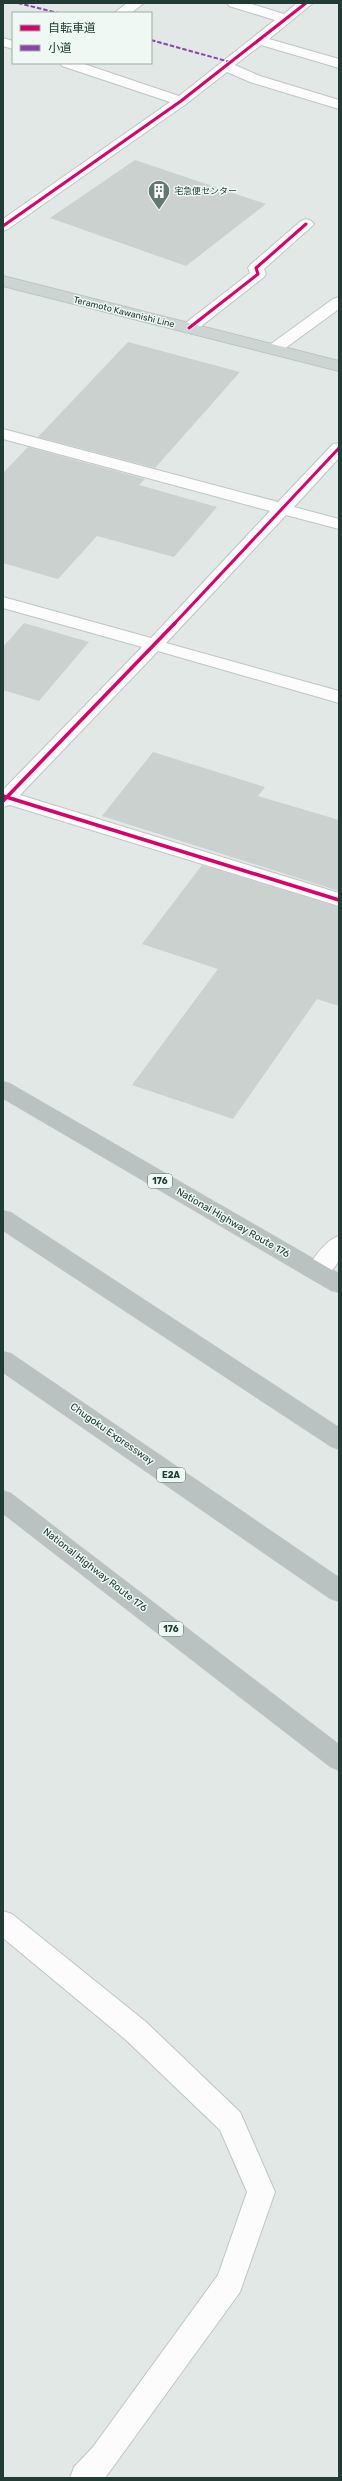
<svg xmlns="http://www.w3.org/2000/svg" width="342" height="2481" viewBox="0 0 342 2481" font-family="Rubik,'Noto Sans JP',sans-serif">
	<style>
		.building { fill: #cbd1ce }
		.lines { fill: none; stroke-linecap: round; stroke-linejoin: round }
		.minor-casing { stroke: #bfc5c2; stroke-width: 2 }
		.major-casing { stroke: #bbc5c1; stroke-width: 2 }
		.highway-casing { stroke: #bbc5c1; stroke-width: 2 }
		.minor { fill: #fbfcfb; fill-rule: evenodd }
		.major { fill: #ccd5d2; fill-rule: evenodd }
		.highway { fill: #b9c2c0; fill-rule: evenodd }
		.quiet { stroke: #8e44ad; stroke-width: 2; stroke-dasharray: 4.5 2; stroke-linecap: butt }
		.cycleway-far1-casing { stroke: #f0f8f4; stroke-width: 5 }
		.cycleway-casing { stroke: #f0f8f4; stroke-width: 6 }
		.cycleway-far1 { stroke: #d6006c; stroke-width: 3 }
		.cycleway { stroke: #d6006c; stroke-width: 3.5 }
		.labels { text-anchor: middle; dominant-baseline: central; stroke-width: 3; stroke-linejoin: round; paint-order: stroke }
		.far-poi-label { font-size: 9px; fill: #203c34; stroke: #f0f8f4; text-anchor: start }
		.far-street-label { font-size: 9px; fill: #203c34; stroke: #f0f8f4 }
		.shield { fill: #f0f8f4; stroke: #5e746e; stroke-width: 1 }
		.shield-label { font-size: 9px; font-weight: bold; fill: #203c34 }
		.street-label { font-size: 10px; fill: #203c34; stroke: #f0f8f4 }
	</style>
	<rect width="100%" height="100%" fill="#e2e8e5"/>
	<path class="building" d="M135,160L266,204L186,266L50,218Z
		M128,342L240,372L155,468L38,437Z
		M28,447L145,479L139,485L217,507L174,557L97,536L58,579L3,563V473Z
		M24,623L89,642L39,701L3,690V647Z
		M153,752L265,787L258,796L339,820V891L102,816Z
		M202,865L339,907V1006L317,999L233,1119L132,1085L218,969L142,944Z"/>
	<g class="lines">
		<g class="minor-casing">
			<path id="minor" d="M127,3H144L131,13H114Z
				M227,3H248L284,14L297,3H313L269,39L339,59V68L261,45L235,65L260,76L339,100V109L250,82L227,72L186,104L8,229L3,231V219L170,102L62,66L60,63H81L179,96L275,20L229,6Z
				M3,38L13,41V49L3,46Z
				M306,219L311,221L314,224L311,227L264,269L266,274L264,277L195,331H183L181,328L183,325L250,273L248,268L250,265L301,221Z
				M339,297V309L280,352H268L266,349L268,346L333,299Z
				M3,429L278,502L333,444L339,443V458L294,507L339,519V529L286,515L166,643L339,691V703L158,651L20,795L339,893V906L10,805L3,807V790L142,647L3,608V597L151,638L270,511L3,439Z
				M339,1236C339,1243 341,1253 339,1259C335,1272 321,1280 309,1277L306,1271C313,1259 325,1240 339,1236Z
				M3,1911L12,1914L146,2022L240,2112L275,2192L240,2292L105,2478H70L74,2467L93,2447L218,2275L247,2192L220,2130L126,2040L3,1938Z"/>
		</g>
		<g class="major-casing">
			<path id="major" d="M3,276L339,361V371L3,286Z"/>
		</g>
		<g class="highway-casing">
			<path id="highway" d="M3,1082L10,1084L339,1274V1292L331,1290L3,1098Z
				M3,1211L11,1213L339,1428V1449L331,1446L3,1230Z
				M3,1352L11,1354L339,1578V1601L330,1598L3,1372Z
				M3,1491L11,1494L339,1745V1770L330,1766L3,1513Z"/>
		</g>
		<use href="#minor" class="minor"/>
		<use href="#major" class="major"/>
		<use href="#highway" class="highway"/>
		<path class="quiet" d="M18,3L58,13
			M151,40L230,62"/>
		<g class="cycleway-far1-casing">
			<path id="cycleway-far1" d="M3,226L181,101L306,3
				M189,328L258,274L256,268L306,224
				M174,624L339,448"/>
		</g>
		<g class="cycleway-casing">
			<path id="cycleway" d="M3,796L339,900
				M3,801L175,623"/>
		</g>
		<use href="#cycleway-far1" class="cycleway-far1"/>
		<use href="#cycleway" class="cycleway"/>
	</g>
	<defs>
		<g id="building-pin" transform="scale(1.15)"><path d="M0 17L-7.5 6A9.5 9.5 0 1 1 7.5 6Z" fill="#647872" stroke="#f0f8f4"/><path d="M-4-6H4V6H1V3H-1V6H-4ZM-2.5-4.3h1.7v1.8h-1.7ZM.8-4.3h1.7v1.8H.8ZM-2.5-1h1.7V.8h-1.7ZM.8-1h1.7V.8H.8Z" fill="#fff"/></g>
	</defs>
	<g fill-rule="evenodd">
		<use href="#building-pin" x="159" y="191"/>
	</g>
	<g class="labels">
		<g class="far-poi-label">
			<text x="174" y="191">宅急便センター</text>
		</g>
		<g class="far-street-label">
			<text transform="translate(124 312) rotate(14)">Teramoto Kawanishi Line</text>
		</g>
		<g class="shield">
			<rect x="148" y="1174" width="24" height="14" rx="3"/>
			<rect x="157" y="1468" width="28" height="14" rx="3"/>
			<rect x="159" y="1622" width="24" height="14" rx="3"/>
		</g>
		<g class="shield-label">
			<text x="160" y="1181">176</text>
			<text x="171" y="1475">E2A</text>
			<text x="171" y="1629">176</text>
		</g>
		<g class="street-label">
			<text transform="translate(233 1223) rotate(30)">National Highway Route 176</text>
			<text transform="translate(112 1434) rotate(35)">Chugoku Expressway</text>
			<text transform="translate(95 1570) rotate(38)">National Highway Route 176</text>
		</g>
	</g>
	<rect width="342" height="2481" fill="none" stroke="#203c34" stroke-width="8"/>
	<rect x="12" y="12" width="140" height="52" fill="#f0f8f4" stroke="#9dada7"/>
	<rect x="20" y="25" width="20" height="6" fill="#d6006c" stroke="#9dada7"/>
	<text x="48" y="32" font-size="12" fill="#203c34">自転車道</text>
	<rect x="20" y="45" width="20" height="6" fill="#8e44ad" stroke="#9dada7"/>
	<text x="48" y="52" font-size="12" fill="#203c34">小道</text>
</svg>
